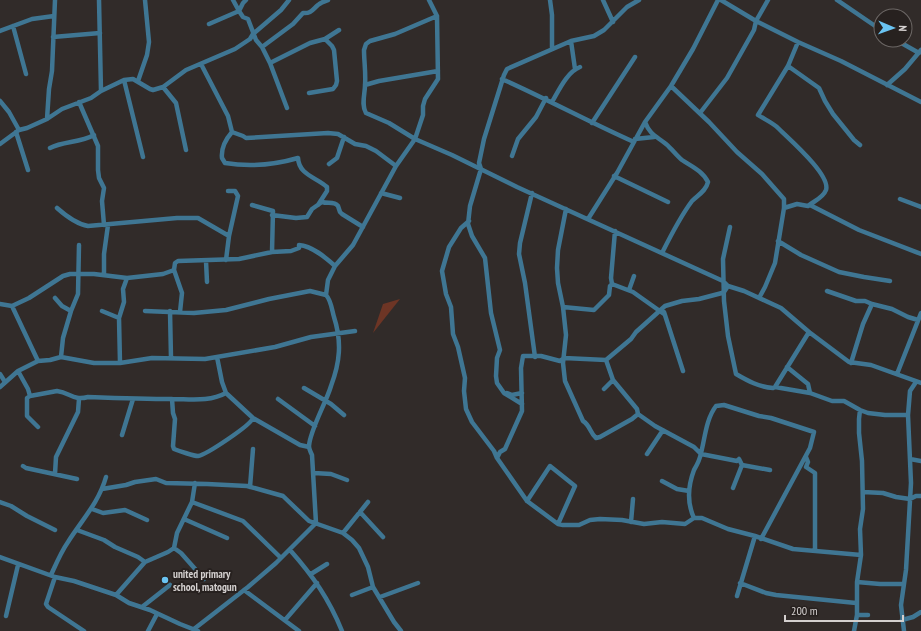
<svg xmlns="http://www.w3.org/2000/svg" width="921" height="631" viewBox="0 0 921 631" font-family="'PT Sans Narrow',sans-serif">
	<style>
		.green { fill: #6d3525 }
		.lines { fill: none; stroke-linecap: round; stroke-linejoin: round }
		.minor { stroke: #3f7693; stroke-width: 4.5 }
		.poi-dot { fill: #6ac3f1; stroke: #27211f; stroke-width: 1.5 }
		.labels { text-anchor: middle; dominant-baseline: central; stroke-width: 4; stroke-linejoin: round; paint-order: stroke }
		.poi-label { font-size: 11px; font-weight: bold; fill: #d4d0cf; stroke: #27211f; text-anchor: start }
	</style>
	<rect width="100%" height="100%" fill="#312b29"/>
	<path class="green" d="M400,299L373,333L383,304Z"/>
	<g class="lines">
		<path class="minor" d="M99,0L101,91
			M246,0L243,3L239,11L243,17L248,19L256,40L262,47L293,24L303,13C311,14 313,9 318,5C320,3 325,1 328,0
			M550,0L552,15V49
			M603,0L613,22
			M721,0L756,21L798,42L841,61L921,102
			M837,0L881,30
			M437,16L395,34L370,41L366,44L364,50C364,61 366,73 365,85C365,94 361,105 366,113L389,123L415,139L452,155L517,187L723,281L728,286L744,291L781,308L809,332L849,362L871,365L921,383
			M209,24L239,11L233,0
			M13,26L26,74
			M0,31L32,19L54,16
			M53,37L100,33
			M896,40L919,53
			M571,41L575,69
			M262,47L270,63L310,43L325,39L339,30
			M270,63L287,108
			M201,64L228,116L232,132L243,136L246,138L328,133L338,134L355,144L366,146L376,151L396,166
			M788,66L819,88L825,101L833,114L854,140L860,145
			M502,79C547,99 589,122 634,142
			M124,80L143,157
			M138,81L147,55L149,42L145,0
			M365,85L379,81L438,71
			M887,85L905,69L921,50
			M671,86L709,122L737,152L762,174L784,199V208L775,263L765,287L759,298
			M163,87L176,103L186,150
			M309,93L333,89L336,85L337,81L334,50L332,46L325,39
			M0,101L9,112L19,130
			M79,102L98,146V170L99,178L104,188L102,201L104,225
			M552,102C559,90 567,72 580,67
			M700,113L727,78L754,30L756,21L768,0
			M47,119L49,89L52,71L55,0
			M645,122C650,135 656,136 666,144C672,149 676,155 682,160C691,166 703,171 708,182C706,191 698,195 692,201C680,217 671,235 662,253
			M592,123L635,57
			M16,132L28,170
			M232,132C226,139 221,149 222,158L225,163C250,167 274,165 298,158C299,175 316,177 327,187V191L318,205
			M635,139L654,137
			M0,144L19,130L27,128L47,119L62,109L91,98L101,91L124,80L133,79L150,89L153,90L163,87L186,70L235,49L250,39L253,34L281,10L289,0
			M50,148C64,141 80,143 94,135
			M512,156L518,139L536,117L546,98
			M329,164L337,158L344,137
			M614,176L668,202
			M381,193L400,198
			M532,193L520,243L519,254L525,283L535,357
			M900,199L921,207
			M252,205L273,211L272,252
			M810,205L859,230L921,254
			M57,208C66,216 76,224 88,226L177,218H198L229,236
			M784,208L797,204L808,206C814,201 823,198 826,190C831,175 789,139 778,128C773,123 764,119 758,115L788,66L798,42
			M566,209L558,250L557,268L558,283L563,307L566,335L563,363L565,381L583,421C590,425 590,433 596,438L600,437L632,419L638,414L637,409L613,380L606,360
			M272,215L296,218L307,217L312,209L322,202C328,204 334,201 338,206L340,212L342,214L363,227
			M588,219L617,173L645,122L671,86L693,49L718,0
			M469,221L461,228L449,247L442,271L446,294L451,307L453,334L458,347L465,378L464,391L466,409L472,422L494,451L497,458L527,501L558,524L563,525H579L590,520L600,519L622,520L644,524L662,522L685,524L694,518H702L728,529L755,536L793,549L861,555
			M730,227L723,259L724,301L728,336L736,374C748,381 759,387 773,388L775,387L810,393L832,401H844L860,410L868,413L885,415H908
			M615,231L611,278L612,284L633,292L664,314
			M778,241L801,255L839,272L864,277L890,281
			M226,260L229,236L238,196L235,191H228
			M206,261L207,282
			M174,270L182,293L180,312
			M104,275V254L108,225
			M629,290L634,276
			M827,291L856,301H865L872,304
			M55,298L62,306L71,311
			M0,304L12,306L29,298L63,276L70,274H94L127,278L163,274L174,270L175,263L178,261L239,259L272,252L291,251L299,248V245C312,246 325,257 335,266
			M12,306L38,361
			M563,307L594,310L609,295L610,286L612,284
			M102,311L119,318
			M145,311L194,313L226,310L269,299L310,291L326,295
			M170,311L171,358
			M664,312L683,371
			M61,357L63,338L71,311L78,294L79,245
			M217,357L222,382L226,393L253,418L300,445L309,447
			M120,363L119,318L124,302L123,289L127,278
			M851,363L863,324L872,304L892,309L908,317L918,320
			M787,367L808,384L810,393
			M18,371L28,389L30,396L27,398V416L38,427
			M0,374L5,382
			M897,374L921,313
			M0,387L18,371L38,361L50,360L61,357L94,363H120L152,358L205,359L275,347L311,337L355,331
			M775,387L809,332
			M304,388L331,404L344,415
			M604,389L613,380
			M507,393L512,395L522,393
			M30,396L57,391C71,393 73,401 88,397C116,398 144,399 172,399C191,399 209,402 226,393
			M172,399L173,413L175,419L173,446L174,449C179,451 194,456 198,456C206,455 251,425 253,418
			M278,399L315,426
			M522,404L504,393L497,383L496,376L497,358L500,350L491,313L485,258L472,236L468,224L470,206L481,169L479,163L484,139L504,75L507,69L571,41L594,36L604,30L627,7L639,0
			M638,414L655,426L694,447L701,454L737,461L739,459L742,465L733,488
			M122,435L133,399
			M647,454L663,430
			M806,457L808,462L806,467L815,473V551
			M497,458L500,452L505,449L522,411L521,368L523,356H541L560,361L564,358L606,360L631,339L636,332L665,306L682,301L699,299L722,293L724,292L728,286
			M910,459L921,461
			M742,465L770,470
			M23,466L26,468L77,479
			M314,473L331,474L347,480
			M55,474L56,457L78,412L79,399
			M662,481L677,489L689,491
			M250,487L253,449
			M102,489L126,485L135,482L156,479L166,483L207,484L247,486L283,496L309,521L343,533L352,540L359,548L368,567L373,587L394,622L401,631
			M863,492L883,493L896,497L910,499L916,496H921
			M527,501L550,466L575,486L558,524
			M0,502L11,506L27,516L55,530
			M192,502L243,521L281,558
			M92,509L103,513L125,510L147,520
			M360,512L383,537
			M694,518C687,503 688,486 694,470C697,465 700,459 701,453C705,438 706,419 716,406L724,405L759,416L771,418L814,432L810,448L761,539
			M184,519L227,538
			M631,522L633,499
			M77,530L104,540L115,547L138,557L145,562
			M343,533L368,502
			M174,548L181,553L204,579
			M290,550C313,576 329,599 342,631
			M0,557L55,577L74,581L116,595L129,603L150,610L180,624L198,631
			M311,574L327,564
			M51,575C56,564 61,552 68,542C82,520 99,502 106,477
			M55,577L46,604L48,607L84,631
			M857,582L880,584H904
			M740,583L766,593L776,595L856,603
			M244,590L299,631
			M116,595L145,562L168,552L174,548L177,533L192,502L195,483
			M352,595L373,587
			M737,596L755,536
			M380,597L418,583
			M142,607L170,585
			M857,615H868
			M6,616L18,565
			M285,620L317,583
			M902,620L913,617L921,612
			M148,631L157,614
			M194,631V629L248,587L276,563L316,523L312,455C311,453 309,449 309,446C310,430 326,403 331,386C340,362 342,342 334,317C332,310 331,300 326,295L328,280L335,266L353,245L396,166L415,139L423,115V106L425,99L438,79L437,16L429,0
			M854,631L857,615V582L861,555L860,529L863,509L862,461L859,433V419L860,410
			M904,631L901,605L906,570L911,483L908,415L910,391L916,382"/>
	</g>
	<circle class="poi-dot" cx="165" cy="580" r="4"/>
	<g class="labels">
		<g class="poi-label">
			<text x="173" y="574">united primary<tspan x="173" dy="13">school, matogun</tspan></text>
		</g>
	</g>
	<g transform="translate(893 28) rotate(92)"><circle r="19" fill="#27211f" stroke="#6c6765"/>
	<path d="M0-3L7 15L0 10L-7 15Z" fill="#6ac3f1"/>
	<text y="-6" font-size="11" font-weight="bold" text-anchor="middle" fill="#d4d0cf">N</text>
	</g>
	<path d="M785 615v6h118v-6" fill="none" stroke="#d4d0cf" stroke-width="2"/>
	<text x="791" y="615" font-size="12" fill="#d4d0cf" stroke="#27211f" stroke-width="3" paint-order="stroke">200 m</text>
</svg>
